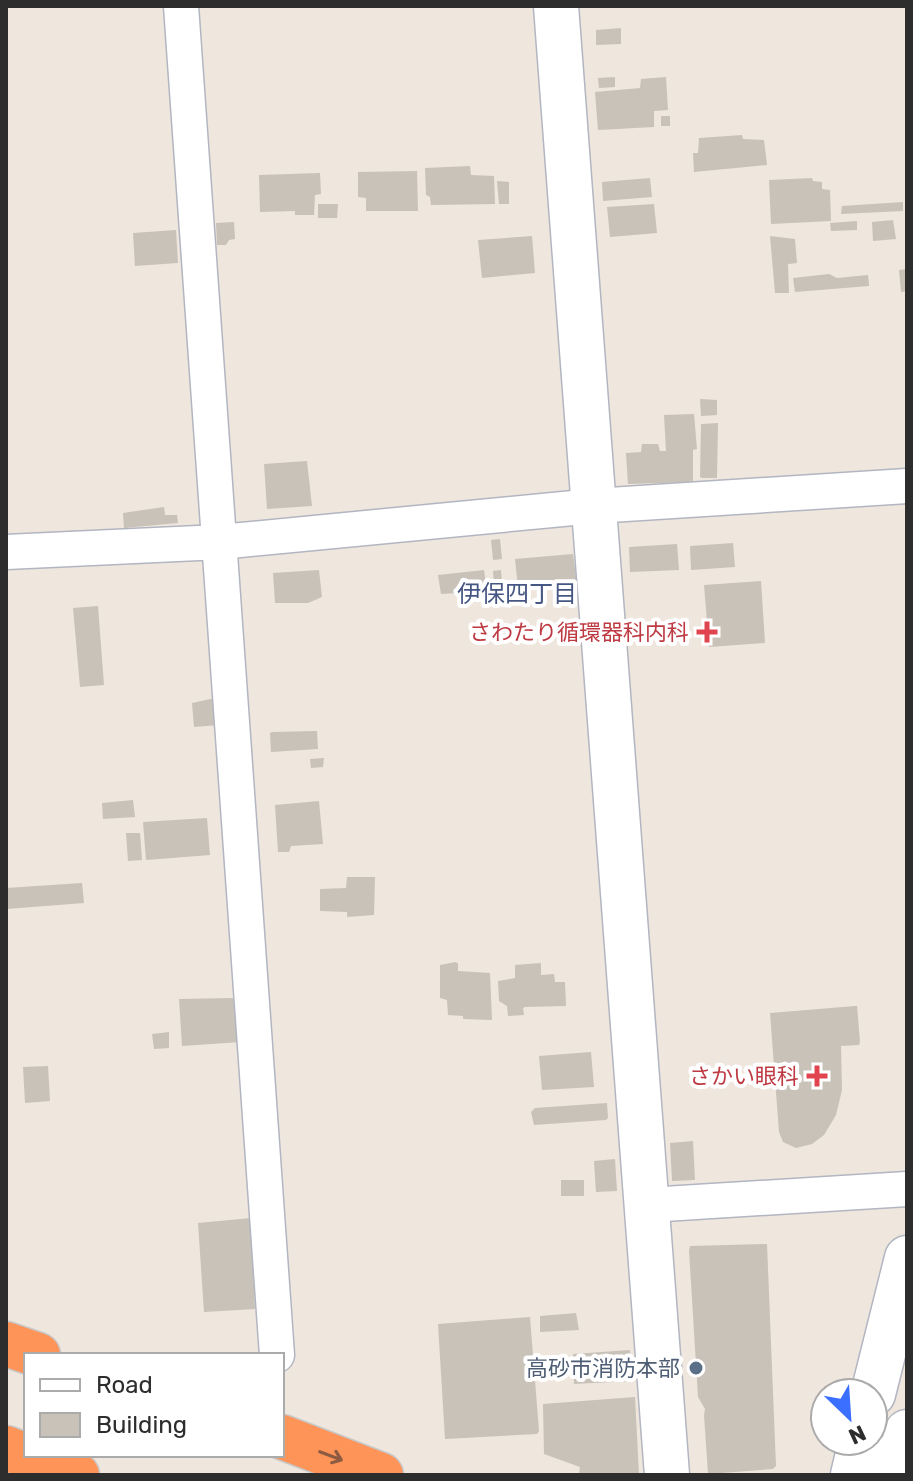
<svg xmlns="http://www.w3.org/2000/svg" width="913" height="1481" viewBox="0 0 913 1481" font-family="Rubik,'Noto Sans JP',sans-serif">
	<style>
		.building { fill: #c8c2b9 }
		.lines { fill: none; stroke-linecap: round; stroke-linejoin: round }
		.street-casing { stroke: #b2b6c1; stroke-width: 37 }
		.secondary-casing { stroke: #b2b6c1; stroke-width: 47 }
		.highway-casing { stroke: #c8c8c8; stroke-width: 47 }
		.street { stroke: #fff; stroke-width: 34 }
		.secondary { stroke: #fff; stroke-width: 44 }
		.highway { stroke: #ff9459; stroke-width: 44 }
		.oneway { stroke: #8c5b41 }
		.health-dot { fill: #e0444e; stroke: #fff; stroke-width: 3 }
		.service-dot { fill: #5c6f8a; stroke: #fff; stroke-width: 3 }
		.labels { text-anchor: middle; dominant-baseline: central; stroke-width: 8; stroke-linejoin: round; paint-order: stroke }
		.health-label { font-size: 22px; fill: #be3a42; stroke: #fff; text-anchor: end }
		.service-label { font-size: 22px; fill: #4e5e75; stroke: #fff; text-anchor: end }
		.neighbourhood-label { font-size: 24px; fill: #475783; stroke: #fff }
	</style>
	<rect width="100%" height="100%" fill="#efe6de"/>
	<path class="building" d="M621,28V44L596,45V30Z
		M615,77V87L599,88L598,78Z
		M666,77L668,110L654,111V127L598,130L595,92L640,88L641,79Z
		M661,116H670V126H661Z
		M742,135L743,139L764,140L767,165L694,172L693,153H698L699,138Z
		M470,166L471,175L494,176L495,204L431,205L430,197L426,195L425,168Z
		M417,171L418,211H366V198L358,197V172Z
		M320,173L321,194L315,195L314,215H295V211L260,212L259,175Z
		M650,178L652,197L603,201L602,182Z
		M812,178L813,181L822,182V189L830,190L831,221L771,224L769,180Z
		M497,181L509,182V204H499Z
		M903,202V211L841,214L842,206Z
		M318,204H338L337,218H318Z
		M654,204L657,233L610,237L607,207Z
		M893,220L896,239L873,241L872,222Z
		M857,221V230L831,231L830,223Z
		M234,222L235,239L229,240L226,245H217L216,223Z
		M176,230L178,263L135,266L133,233Z
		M532,236L535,273L482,278L478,240Z
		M770,236L795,239L797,263L788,264L789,293H775Z
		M907,269V291L901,292L899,270Z
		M829,274L837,278L868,275L869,284V286L795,292L793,278Z
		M700,399L717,400V415L701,416Z
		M694,414L697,449L693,450V482L628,484L626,453L641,452L642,444H658L660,451H666L664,415Z
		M718,423L717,478H702L700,477L701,424Z
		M307,461L312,506L267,509L264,464Z
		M164,507L165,515H177L178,523L124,528L123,513Z
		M500,539L502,559L493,560L491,540Z
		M733,543L735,567L691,570L690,546Z
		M677,544L679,570L630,572L629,547Z
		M573,554L577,584L518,588L515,559Z
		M319,570L322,597L308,603H275L273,573Z
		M484,570L487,591L441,594L438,575Z
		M501,570L502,583L494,584L493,571Z
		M761,581L765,643L709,647L704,585Z
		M98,606L104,685L80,687L73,608Z
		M215,698L219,725L194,727L192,703Z
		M317,731L318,749L271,752L270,733L272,732Z
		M324,758L323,767L311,768L310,759Z
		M133,800L135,817L103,819L102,803Z
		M319,801L323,844L291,846L289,852H278L275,805Z
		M207,818L210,855L146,860L143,822Z
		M126,833H140L142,860L128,861Z
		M347,877H375L374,915L347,917V912L320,911V889L346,888Z
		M82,883L84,903L6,909V888Z
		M456,962L458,964V971L490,973L492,1020L463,1019V1016L448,1015L447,1000L440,998V965Z
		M541,963V975L554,974L555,982H565L566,1006L525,1007L523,1008L524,1015L508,1016L507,1006L499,1001L498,981L515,978V965Z
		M233,998L235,1010L240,1019L241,1042L182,1046L179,999Z
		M855,1006H857L860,1042L859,1045L841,1046L842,1090L836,1115L824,1135L812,1144L796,1148L783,1142L779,1132L770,1013Z
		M169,1032V1048L154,1049L152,1034Z
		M591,1052L594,1087L542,1090L539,1056Z
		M48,1066L50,1101L25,1103L23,1067Z
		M607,1103L608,1118L606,1120L534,1125L531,1112L535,1108Z
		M693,1141L695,1180L672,1181L670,1143Z
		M615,1159L617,1191L596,1192L594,1161Z
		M561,1180H584V1196H561Z
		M251,1218L255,1309L204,1312L198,1223Z
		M767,1244L776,1466L773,1469L708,1474L704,1415L705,1409L698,1397L689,1250L690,1246Z
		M576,1313L579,1330L540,1332V1316Z
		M530,1317L539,1431L537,1434L445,1439L438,1324Z
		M630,1350L632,1381L574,1384L573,1354Z
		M635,1397L639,1475H583L579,1474L580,1467L544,1454L543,1404Z"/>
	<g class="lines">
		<g class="street-casing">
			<path id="street" d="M181,6L277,1355
				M6,552L220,542L594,506L907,486
				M648,1205L907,1189"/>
		</g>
		<g class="secondary-casing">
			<path id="secondary" d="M556,6L667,1475
				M873,1394L907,1258
				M853,1475L861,1441
				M896,1475L907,1432"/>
		</g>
		<g class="highway-casing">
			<path id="highway" d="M6,1344L38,1355
				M282,1437L381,1475
				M6,1448L77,1475"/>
		</g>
		<use href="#street" class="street"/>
		<use href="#secondary" class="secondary"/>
		<use href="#highway" class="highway"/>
	</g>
	<defs><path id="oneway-shaft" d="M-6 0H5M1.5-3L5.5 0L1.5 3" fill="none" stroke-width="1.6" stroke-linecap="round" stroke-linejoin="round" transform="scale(2)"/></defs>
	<use class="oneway" href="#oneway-shaft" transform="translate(331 1456) rotate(21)"/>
	<g class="health-dot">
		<path d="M703 620h8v8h8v8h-8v8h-8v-8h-8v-8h8z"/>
		<path d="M813 1064h8v8h8v8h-8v8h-8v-8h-8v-8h8z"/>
	</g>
	<circle class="service-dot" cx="696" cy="1368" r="8"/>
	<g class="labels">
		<g class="health-label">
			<text x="689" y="632">さわたり循環器科内科</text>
			<text x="799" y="1076">さかい眼科</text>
		</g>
		<g class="service-label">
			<text x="680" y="1368">高砂市消防本部</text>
		</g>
		<g class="neighbourhood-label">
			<text x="517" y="594">伊保四丁目</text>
		</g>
	</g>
	<rect width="913" height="1481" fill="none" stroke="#2d2d2d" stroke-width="16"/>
	<rect x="24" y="1353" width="260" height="104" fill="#ffffff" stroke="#ababab" stroke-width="2"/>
	<rect x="40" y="1379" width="40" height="12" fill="#ffffff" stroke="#ababab" stroke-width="2"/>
	<text x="96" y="1393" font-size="24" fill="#2d2d2d">Road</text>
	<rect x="40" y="1413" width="40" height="24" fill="#c8c2b9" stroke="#ababab" stroke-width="2"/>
	<text x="96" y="1433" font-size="24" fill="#2d2d2d">Building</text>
	<g transform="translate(849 1417) rotate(155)"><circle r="38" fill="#ffffff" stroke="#ababab" stroke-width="2"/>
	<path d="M0-6L14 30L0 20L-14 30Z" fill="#3b6fff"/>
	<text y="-12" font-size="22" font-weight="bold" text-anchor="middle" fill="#2d2d2d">N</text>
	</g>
</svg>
